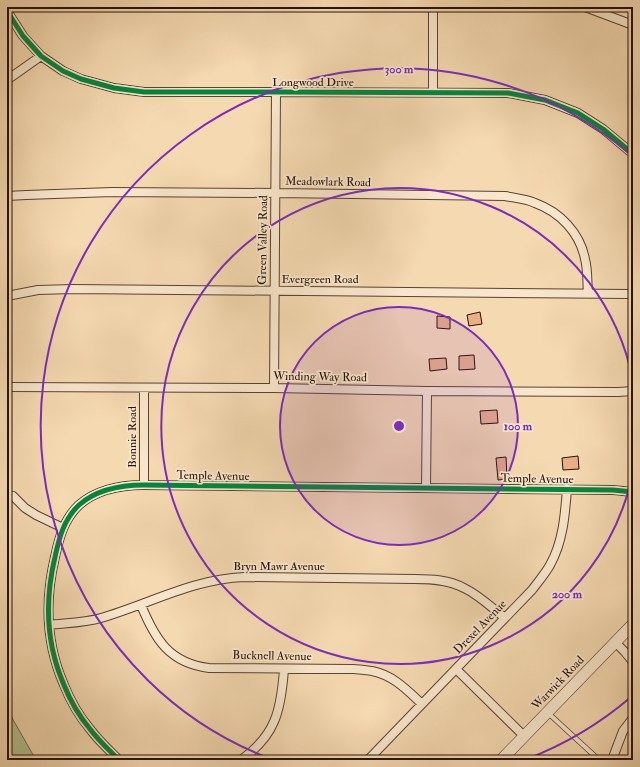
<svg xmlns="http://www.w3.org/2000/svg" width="640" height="767" viewBox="0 0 640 767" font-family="'IM FELL Double Pica',serif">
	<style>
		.green { fill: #b5c091; stroke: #6e684b }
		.building { fill: #e9b088; stroke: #261105 }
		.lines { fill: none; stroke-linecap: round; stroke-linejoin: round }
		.service-casing { stroke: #5a4330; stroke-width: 5.5 }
		.minor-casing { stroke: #5a4330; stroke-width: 10 }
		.tertiary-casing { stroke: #5a4330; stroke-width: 12 }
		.service { stroke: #f8e6cc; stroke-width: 4 }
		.minor { stroke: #f8e6cc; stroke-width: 8 }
		.tertiary { stroke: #f8e6cc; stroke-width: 11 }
		.cycleway-casing { stroke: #f8e6cc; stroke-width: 8 }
		.cycleway { stroke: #00873e; stroke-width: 5 }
		.ring { fill: none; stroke: #7b2cbf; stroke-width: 2 }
		.labels { text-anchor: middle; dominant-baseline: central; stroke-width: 3.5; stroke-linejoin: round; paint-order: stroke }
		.street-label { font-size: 12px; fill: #261105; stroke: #f8e6cc }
		.centre { fill: #7b2cbf; stroke: #f8e6cc; stroke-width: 2 }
		.ring-label { font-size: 12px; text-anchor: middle; font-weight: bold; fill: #7b2cbf; stroke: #f8e6cc; stroke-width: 3.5; stroke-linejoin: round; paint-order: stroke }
	</style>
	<rect width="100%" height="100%" fill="#f5d9b1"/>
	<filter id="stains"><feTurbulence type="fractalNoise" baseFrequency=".005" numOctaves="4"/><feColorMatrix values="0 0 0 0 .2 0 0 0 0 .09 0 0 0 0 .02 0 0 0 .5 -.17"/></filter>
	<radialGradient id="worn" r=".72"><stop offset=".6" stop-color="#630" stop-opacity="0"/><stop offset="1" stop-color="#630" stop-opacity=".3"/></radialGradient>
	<path class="green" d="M7,709L36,760H7Z"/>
	<path class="building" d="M480,312L482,324L469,326L467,315Z
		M437,316L450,317V329L437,328Z
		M474,355L475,369L459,370V356Z
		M446,358L447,369L430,371L429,359Z
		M497,410L498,423L481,424L480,411Z
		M578,456L579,469L563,470L562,458Z
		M506,457L507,479L498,480L496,458Z"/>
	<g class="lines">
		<g class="service-casing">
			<path id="service" d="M547,712L597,758"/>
		</g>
		<g class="minor-casing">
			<path id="minor" d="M433,7V92
				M585,7L633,25
				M7,11L23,36L41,56L63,71L81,79L114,88L144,92H276L508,93L545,100L578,113L603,129L633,154
				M7,80L41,56
				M7,196L26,195L112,192L276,193L505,196C515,198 526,199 535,203C560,212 580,233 585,259C588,270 587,282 588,293
				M7,296L38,290L73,289L633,294
				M7,387L274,388L427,391L618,392L633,391
				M274,388L276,92
				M144,485V388
				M426,488L427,391
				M13,496L25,508L36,515L63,528
				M141,605C155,639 169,663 209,668L353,669C359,669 365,670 372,671C393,675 407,690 422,704
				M49,625C66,623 84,623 101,618C149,604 193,579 244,577L415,579C432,579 449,580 464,588C479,595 492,608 505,618
				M615,642L625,652L633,662
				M456,669L524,736
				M119,760C109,750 98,740 90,729C79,716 70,700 64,685C46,644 45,599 55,557C59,538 64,519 79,505C97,489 120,485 144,485L613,490L633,492
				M241,760C276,735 281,710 284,669
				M368,760L532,590C538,582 545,574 550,565C563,542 565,515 567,489
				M612,760L623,731L633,718"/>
		</g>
		<g class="tertiary-casing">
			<path id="tertiary" d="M501,760L633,624"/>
		</g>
		<use href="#service" class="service"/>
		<use href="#minor" class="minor"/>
		<use href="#tertiary" class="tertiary"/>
		<g class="cycleway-casing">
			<path id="cycleway" d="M7,11L23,36L41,56L63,71L81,79L114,88L144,92H276L508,93L545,100L578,113L603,129L633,154
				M119,760C109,750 98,740 90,729C79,716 70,700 64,685C46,644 45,599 55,557C59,538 64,519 79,505C97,489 120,485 144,485L613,490L633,492"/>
		</g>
		<use href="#cycleway" class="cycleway"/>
	</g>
	<circle cx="399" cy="426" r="119" fill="#7b2cbf" fill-opacity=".12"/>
	<g class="ring">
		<circle cx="399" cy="426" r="119"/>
		<path d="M633 471A238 238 0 1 1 633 381"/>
		<path d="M631 697A357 357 0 0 1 527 759M271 759A357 357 0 1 1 631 155"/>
	</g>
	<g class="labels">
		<g class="street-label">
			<text x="313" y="82">Longwood Drive</text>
			<text transform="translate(328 182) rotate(1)">Meadowlark Road</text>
			<text transform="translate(263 240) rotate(-89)">Green Valley Road</text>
			<text x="320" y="279">Evergreen Road</text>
			<text transform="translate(320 377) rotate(1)">Winding Way Road</text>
			<text transform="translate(132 437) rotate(-90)">Bonnie Road</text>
			<text transform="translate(213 476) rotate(1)">Temple Avenue</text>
			<text transform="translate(537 479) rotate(1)">Temple Avenue</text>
			<text x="279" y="566">Bryn Mawr Avenue</text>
			<text transform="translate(480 627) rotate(-46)">Drexel Avenue</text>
			<text transform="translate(272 656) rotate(1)">Bucknell Avenue</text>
			<text transform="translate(558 683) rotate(-46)">Warwick Road</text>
		</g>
	</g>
	<circle cx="399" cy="426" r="6" class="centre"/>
	<g class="ring-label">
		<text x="399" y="73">300 m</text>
		<text x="518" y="430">100 m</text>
		<text x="567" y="598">200 m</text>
	</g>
	<rect width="640" height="767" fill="none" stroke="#f5d9b1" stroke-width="24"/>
	<rect x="8" y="8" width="624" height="751" fill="none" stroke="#261105" stroke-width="2"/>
	<rect x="12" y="12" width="616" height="743" fill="none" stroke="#261105"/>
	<rect width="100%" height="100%" filter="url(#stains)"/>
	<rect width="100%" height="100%" fill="url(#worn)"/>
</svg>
